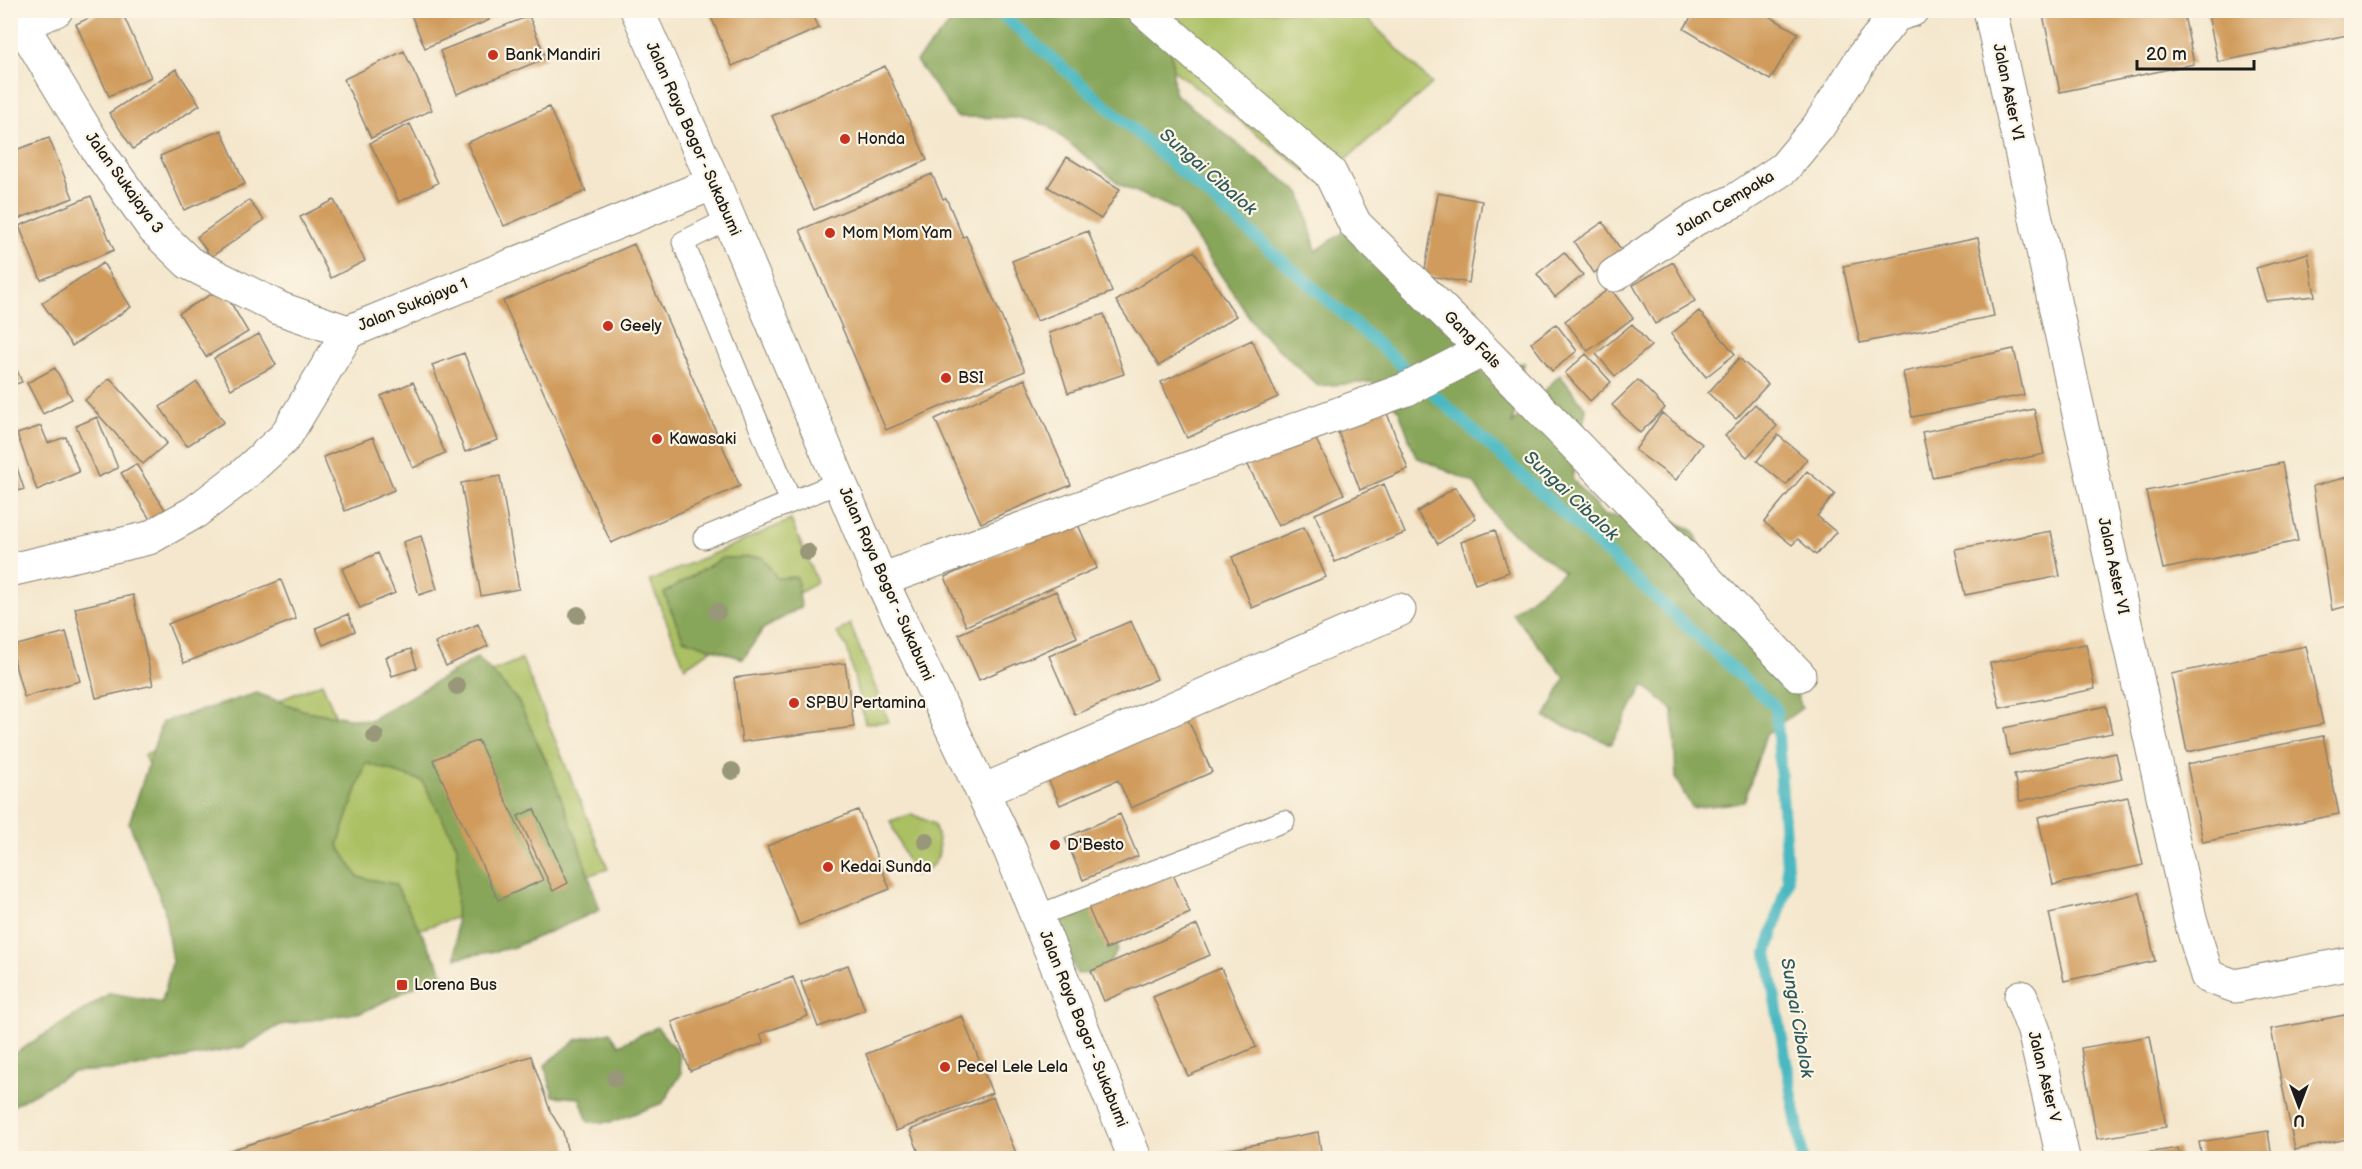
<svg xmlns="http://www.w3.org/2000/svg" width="2362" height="1169" viewBox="0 0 2362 1169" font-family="'Balsamiq Sans',sans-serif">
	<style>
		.green { fill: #abc064; stroke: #646e40; stroke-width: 1.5 }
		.forest { fill: #88a65a; stroke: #52613b; stroke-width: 1.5 }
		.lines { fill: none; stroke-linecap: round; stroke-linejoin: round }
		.stream { stroke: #49b8c1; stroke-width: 12 }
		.building { fill: #d09b5b }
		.lane-casing { stroke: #888274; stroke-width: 23 }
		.street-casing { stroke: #888274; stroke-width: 35 }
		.highway-casing { stroke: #888274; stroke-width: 35 }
		.lane { stroke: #fff; stroke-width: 21 }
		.street { stroke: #fff; stroke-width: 33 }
		.highway { stroke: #fff; stroke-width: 33 }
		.tree { fill: #999779 }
		.poi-dot { fill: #c8321e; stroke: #fcf5e5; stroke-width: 2 }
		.labels { text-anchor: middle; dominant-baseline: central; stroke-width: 4.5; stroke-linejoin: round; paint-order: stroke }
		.poi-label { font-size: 16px; fill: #1c1c1c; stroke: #fcf5e5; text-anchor: start }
		.street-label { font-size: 16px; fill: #1c1c1c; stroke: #fcf5e5 }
		.water-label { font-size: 18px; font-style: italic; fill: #2e5a5e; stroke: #fcf5e5 }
	</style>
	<rect width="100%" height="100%" fill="#fcf5e5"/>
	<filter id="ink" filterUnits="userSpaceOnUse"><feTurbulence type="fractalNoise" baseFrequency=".0167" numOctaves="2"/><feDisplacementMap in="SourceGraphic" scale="12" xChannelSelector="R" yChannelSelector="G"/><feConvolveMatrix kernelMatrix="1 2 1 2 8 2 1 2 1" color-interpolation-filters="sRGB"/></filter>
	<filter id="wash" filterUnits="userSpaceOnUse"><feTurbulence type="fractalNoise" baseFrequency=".008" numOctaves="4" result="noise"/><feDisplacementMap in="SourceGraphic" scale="24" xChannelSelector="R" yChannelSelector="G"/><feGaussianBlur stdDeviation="1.35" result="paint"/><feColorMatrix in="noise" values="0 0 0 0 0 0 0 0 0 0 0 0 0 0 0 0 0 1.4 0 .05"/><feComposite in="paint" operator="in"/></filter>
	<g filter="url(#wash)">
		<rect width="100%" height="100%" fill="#f4e7cd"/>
		<path class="green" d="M1147,11H1360L1432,84L1320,182L1122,31Z
			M791,520L817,582L685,667L650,581Z
			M850,624L889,722L865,723L847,647L837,633Z
			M522,659L608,869L237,988L144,755L322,683L342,731Z
			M912,814L934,824C942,850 944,866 913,875L890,821Z"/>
		<path class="forest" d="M984,10L1144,11L1171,38L1174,93L1301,194L1316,251L1355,224L1419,274L1478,309L1443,380L1524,363L1512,424L1560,375L1586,409L1572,479L1604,516H1664L1694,531L1722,599L1777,640L1802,708L1766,734L1744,802L1692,808L1676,779L1673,710L1644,685L1611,744L1545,718L1565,678L1512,613L1564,572L1501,524L1474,483L1416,457L1399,411L1372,382L1318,386L1258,330L1177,210L1121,185L1047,125L1020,118L957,117L916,61L957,16Z
			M762,557L777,578L797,577L801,607L763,629L743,659L683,639L664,593L722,558Z
			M478,657L518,701L549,767L575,834L600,910L512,948L456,958L457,846L422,781L366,763L338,845L358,877L395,884L443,973L363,1012L280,1025L243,1047L126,1069L72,1072L11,1107V1056L110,993L162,1002L172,962L164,907L129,823L162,722L257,693L305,711L369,721Z
			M1075,894L1119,929L1117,951L1103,973L1077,974L1049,909Z
			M657,1027L679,1054L681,1074L663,1103L612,1122H588L580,1098L553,1096L545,1065L576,1040L610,1032L619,1045Z"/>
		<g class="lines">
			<path class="stream" d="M997,10L1414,376L1776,708L1788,881L1767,953L1803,1158"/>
		</g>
		<g id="blocks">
			<path class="building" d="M106,10H121L151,77L109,96L76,24Z
				M409,10H485L489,20L425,48Z
				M708,10H811L819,28L732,66Z
				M1695,10H1759L1798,33L1770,80L1684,29Z
				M2063,10H2183L2194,64L2060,92L2043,15Z
				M2207,10H2347L2352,34L2218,62Z
				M529,16L546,58L457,94L440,51Z
				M404,51L432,110L371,138L344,79Z
				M885,66L927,160L814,210L772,116Z
				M176,69L200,105L133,149L109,113Z
				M549,107L586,191L504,226L467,143Z
				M410,124L438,183L399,202L370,143Z
				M221,130L245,184L184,210L160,156Z
				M49,138L73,198L10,222V152Z
				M1067,157L1120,189L1101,219L1048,187Z
				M932,174L943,199L946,198L963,237L966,236L1025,371L886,430L800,230Z
				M1438,193L1482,201L1469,283L1424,275Z
				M91,196L114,250L41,280L19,226Z
				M249,200L264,220L211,257L197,237Z
				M334,200L365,261L331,278L300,217Z
				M1603,222L1623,253L1594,273L1574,242Z
				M1088,231L1112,292L1037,321L1012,261Z
				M1978,238L1994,316L1860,343L1843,266Z
				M634,244L740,486L611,543L503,301Z
				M1194,251L1236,316L1159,366L1116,301Z
				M1564,252L1583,275L1555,297L1537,274Z
				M2308,253L2315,296L2266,301L2256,268Z
				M1673,262L1695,301L1655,324L1633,285Z
				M103,263L131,307L72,346L42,303Z
				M222,288L248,332L206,357L179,313Z
				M1610,288L1633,318L1588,351L1565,321Z
				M1699,311L1735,354L1706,377L1671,334Z
				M1104,314L1124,374L1068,393L1049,333Z
				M1556,324L1577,351L1552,371L1531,343Z
				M1632,324L1651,346L1615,376L1596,354Z
				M259,334L276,365L231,389L214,358Z
				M1252,340L1278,397L1187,438L1161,382Z
				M2014,349L2024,395L1912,417L1903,372Z
				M464,353L498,440L465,452L432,365Z
				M10,354L22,382L10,386Z
				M1586,354L1611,382L1590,401L1565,373Z
				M1739,358L1768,384L1736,419L1708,393Z
				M55,368L72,399L43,414L27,383Z
				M110,378L167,443L143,464L85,400Z
				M1025,379L1071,485L981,523L935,419Z
				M1638,380L1665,408L1640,433L1612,405Z
				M197,382L224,422L187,446L160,407Z
				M413,382L445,453L413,468L381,396Z
				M1755,404L1777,426L1747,457L1725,436Z
				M1385,408L1408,469L1360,490L1337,429Z
				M2034,409L2044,454L1932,477L1922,432Z
				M1662,413L1702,444L1676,480L1635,450Z
				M97,417L118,468L98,477L76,426Z
				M41,426L48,443L66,437L79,472L37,490L17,434Z
				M1310,428L1344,494L1278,526L1245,459Z
				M1778,435L1807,459L1786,485L1757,461Z
				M373,437L394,490L345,511L323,457Z
				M10,447L24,489L10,494Z
				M2282,463L2298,541L2163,569L2146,491Z
				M136,464L166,511L151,521L121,473Z
				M1807,471L1835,494L1817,516L1836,532L1816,555L1798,539L1792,545L1764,522Z
				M500,476L519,589L481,596L461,483Z
				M2352,476V605L2332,610L2313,486Z
				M1384,484L1405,533L1335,562L1315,514Z
				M1455,487L1476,518L1438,544L1417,512Z
				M1076,520L1097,568L966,626L945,577Z
				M1304,527L1326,577L1252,608L1232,557Z
				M1495,530L1509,572L1475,584L1461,542Z
				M2051,531L2060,576L1965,595L1955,549Z
				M421,536L437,589L419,595L403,542Z
				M378,553L395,593L360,608L342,569Z
				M281,580L296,619L184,663L168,624Z
				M1056,591L1077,637L979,680L959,634Z
				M133,595L153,685L96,698L75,608Z
				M348,614L355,631L323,645L316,628Z
				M1131,621L1157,679L1075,715L1049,656Z
				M478,624L488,646L446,666L435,643Z
				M66,632L80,681L24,697L10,647Z
				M2086,644L2095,689L2000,708L1990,663Z
				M2306,646L2323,724L2187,752L2171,674Z
				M411,649L417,668L392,676L386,657Z
				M845,663L854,727L742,742L734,678Z
				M2106,706L2112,733L2009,755L2004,728Z
				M1184,711L1212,772L1131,808L1118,780L1060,805L1045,772Z
				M2323,736L2339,814L2203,842L2187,764Z
				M478,740L543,880L498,900L433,760Z
				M2116,753L2122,779L2020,801L2014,775Z
				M2128,797L2143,865L2053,885L2038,817Z
				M534,809L568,883L553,891L518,816Z
				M858,810L890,889L799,925L767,846Z
				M1120,814L1138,856L1083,880L1065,838Z
				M1170,867L1190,913L1106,949L1086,903Z
				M2140,893L2155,961L2064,981L2049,913Z
				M1197,925L1210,955L1104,1001L1091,971Z
				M848,965L865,1010L818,1027L801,982Z
				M1221,968L1256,1047L1188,1076L1153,997Z
				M793,977L808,1016L760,1034L764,1043L690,1071L672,1022Z
				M2345,1015L2352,1051V1138L2295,1150L2271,1029Z
				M962,1016L992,1093L896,1131L866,1054Z
				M2150,1036L2166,1127L2097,1139L2081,1048Z
				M531,1056L551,1113L563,1132L569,1158H205Z
				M993,1097L1018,1158H921L910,1130Z
				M2268,1131L2272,1158H2202L2199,1142Z
				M1318,1132L1322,1158H1190V1157Z
				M2178,1148L2180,1158H2121V1157Z"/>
		</g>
	</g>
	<g filter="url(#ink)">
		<use href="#blocks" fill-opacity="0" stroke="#888274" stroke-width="1.5"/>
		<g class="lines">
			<g class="lane-casing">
				<path id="lane" d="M729,219L683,242L791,502
					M704,538L840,482
					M1037,916L1284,821"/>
			</g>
			<g class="street-casing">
				<path id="street" d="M13,10L97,149L154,229L189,263L281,309L348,332
					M1144,10L1330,173L1355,224L1483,350L1799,675
					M1990,10L2190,918L2207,976L2235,986L2352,963
					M10,30L56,10
					M1614,275L1695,219L1736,200L1784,168L1818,127L1864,55L1896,15L1912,10
					M10,570L149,538L195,512L241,477L285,437L348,332L714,183
					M881,580L1407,389L1483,350
					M983,791L1399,610
					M2021,997L2034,1031L2063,1158"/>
			</g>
			<g class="highway-casing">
				<path id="highway" d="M637,10L714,183L881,580L1010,850L1135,1158"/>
			</g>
			<use href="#lane" class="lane"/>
			<use href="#street" class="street"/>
			<use href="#highway" class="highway"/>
		</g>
		<g class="tree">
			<circle cx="807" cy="552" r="9"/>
			<circle cx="717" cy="612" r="9"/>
			<circle cx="578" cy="615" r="9"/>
			<circle cx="457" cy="686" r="9"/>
			<circle cx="375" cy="736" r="9"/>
			<circle cx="732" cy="771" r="9"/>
			<circle cx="926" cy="841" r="9"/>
			<circle cx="615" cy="1078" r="9"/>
		</g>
	</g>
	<g class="poi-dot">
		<circle cx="493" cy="55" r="6"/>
		<circle cx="845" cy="139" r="6"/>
		<circle cx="830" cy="233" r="6"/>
		<circle cx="608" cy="326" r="6"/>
		<circle cx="946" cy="378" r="6"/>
		<circle cx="657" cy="439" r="6"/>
		<circle cx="794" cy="703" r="6"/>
		<circle cx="1055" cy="845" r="6"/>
		<circle cx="828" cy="867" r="6"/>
		<rect x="396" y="979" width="12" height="12" rx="3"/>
		<circle cx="945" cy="1067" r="6"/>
	</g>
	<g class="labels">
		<g class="poi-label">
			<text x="505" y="55">Bank Mandiri</text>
			<text x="857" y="139">Honda</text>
			<text x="842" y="233">Mom Mom Yam</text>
			<text x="620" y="326">Geely</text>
			<text x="958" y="378">BSI</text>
			<text x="669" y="439">Kawasaki</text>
			<text x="806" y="703">SPBU Pertamina</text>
			<text x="1067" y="845">D'Besto</text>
			<text x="840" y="867">Kedai Sunda</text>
			<text x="414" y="985">Lorena Bus</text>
			<text x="957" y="1067">Pecel Lele Lela</text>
		</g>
		<g class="street-label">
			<text transform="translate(2008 92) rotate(78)">Jalan Aster VI</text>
			<text transform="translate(693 139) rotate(66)">Jalan Raya Bogor - Sukabumi</text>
			<text transform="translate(124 183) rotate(54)">Jalan Sukajaya 3</text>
			<text transform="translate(1725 204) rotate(-31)">Jalan Cempaka</text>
			<text transform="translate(413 305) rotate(-22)">Jalan Sukajaya 1</text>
			<text transform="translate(1472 340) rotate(45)">Gang Fals</text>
			<text transform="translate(2113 566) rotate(78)">Jalan Aster VI</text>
			<text transform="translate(886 584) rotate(66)">Jalan Raya Bogor - Sukabumi</text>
			<text transform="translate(1083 1029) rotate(68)">Jalan Raya Bogor - Sukabumi</text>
			<text transform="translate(2044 1077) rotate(76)">Jalan Aster V</text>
		</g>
		<g class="water-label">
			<text transform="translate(1208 172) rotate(41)">Sungai Cibalok</text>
			<text transform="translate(1571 496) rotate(43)">Sungai Cibalok</text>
			<text transform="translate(1797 1018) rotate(80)">Sungai Cibalok</text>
		</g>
	</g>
	<rect width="2362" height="1169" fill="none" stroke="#fcf5e5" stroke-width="36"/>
	<g transform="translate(2299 1106) rotate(180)" stroke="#fcf5e5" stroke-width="4.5" paint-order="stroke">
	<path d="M0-4.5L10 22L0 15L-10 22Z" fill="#1c1c1c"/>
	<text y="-9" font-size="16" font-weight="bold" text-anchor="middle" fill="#1c1c1c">U</text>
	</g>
	<path d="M2137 60v9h117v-9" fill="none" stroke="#1c1c1c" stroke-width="3"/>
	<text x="2146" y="60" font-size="18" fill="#1c1c1c" stroke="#fcf5e5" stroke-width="4.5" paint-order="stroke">20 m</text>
</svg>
